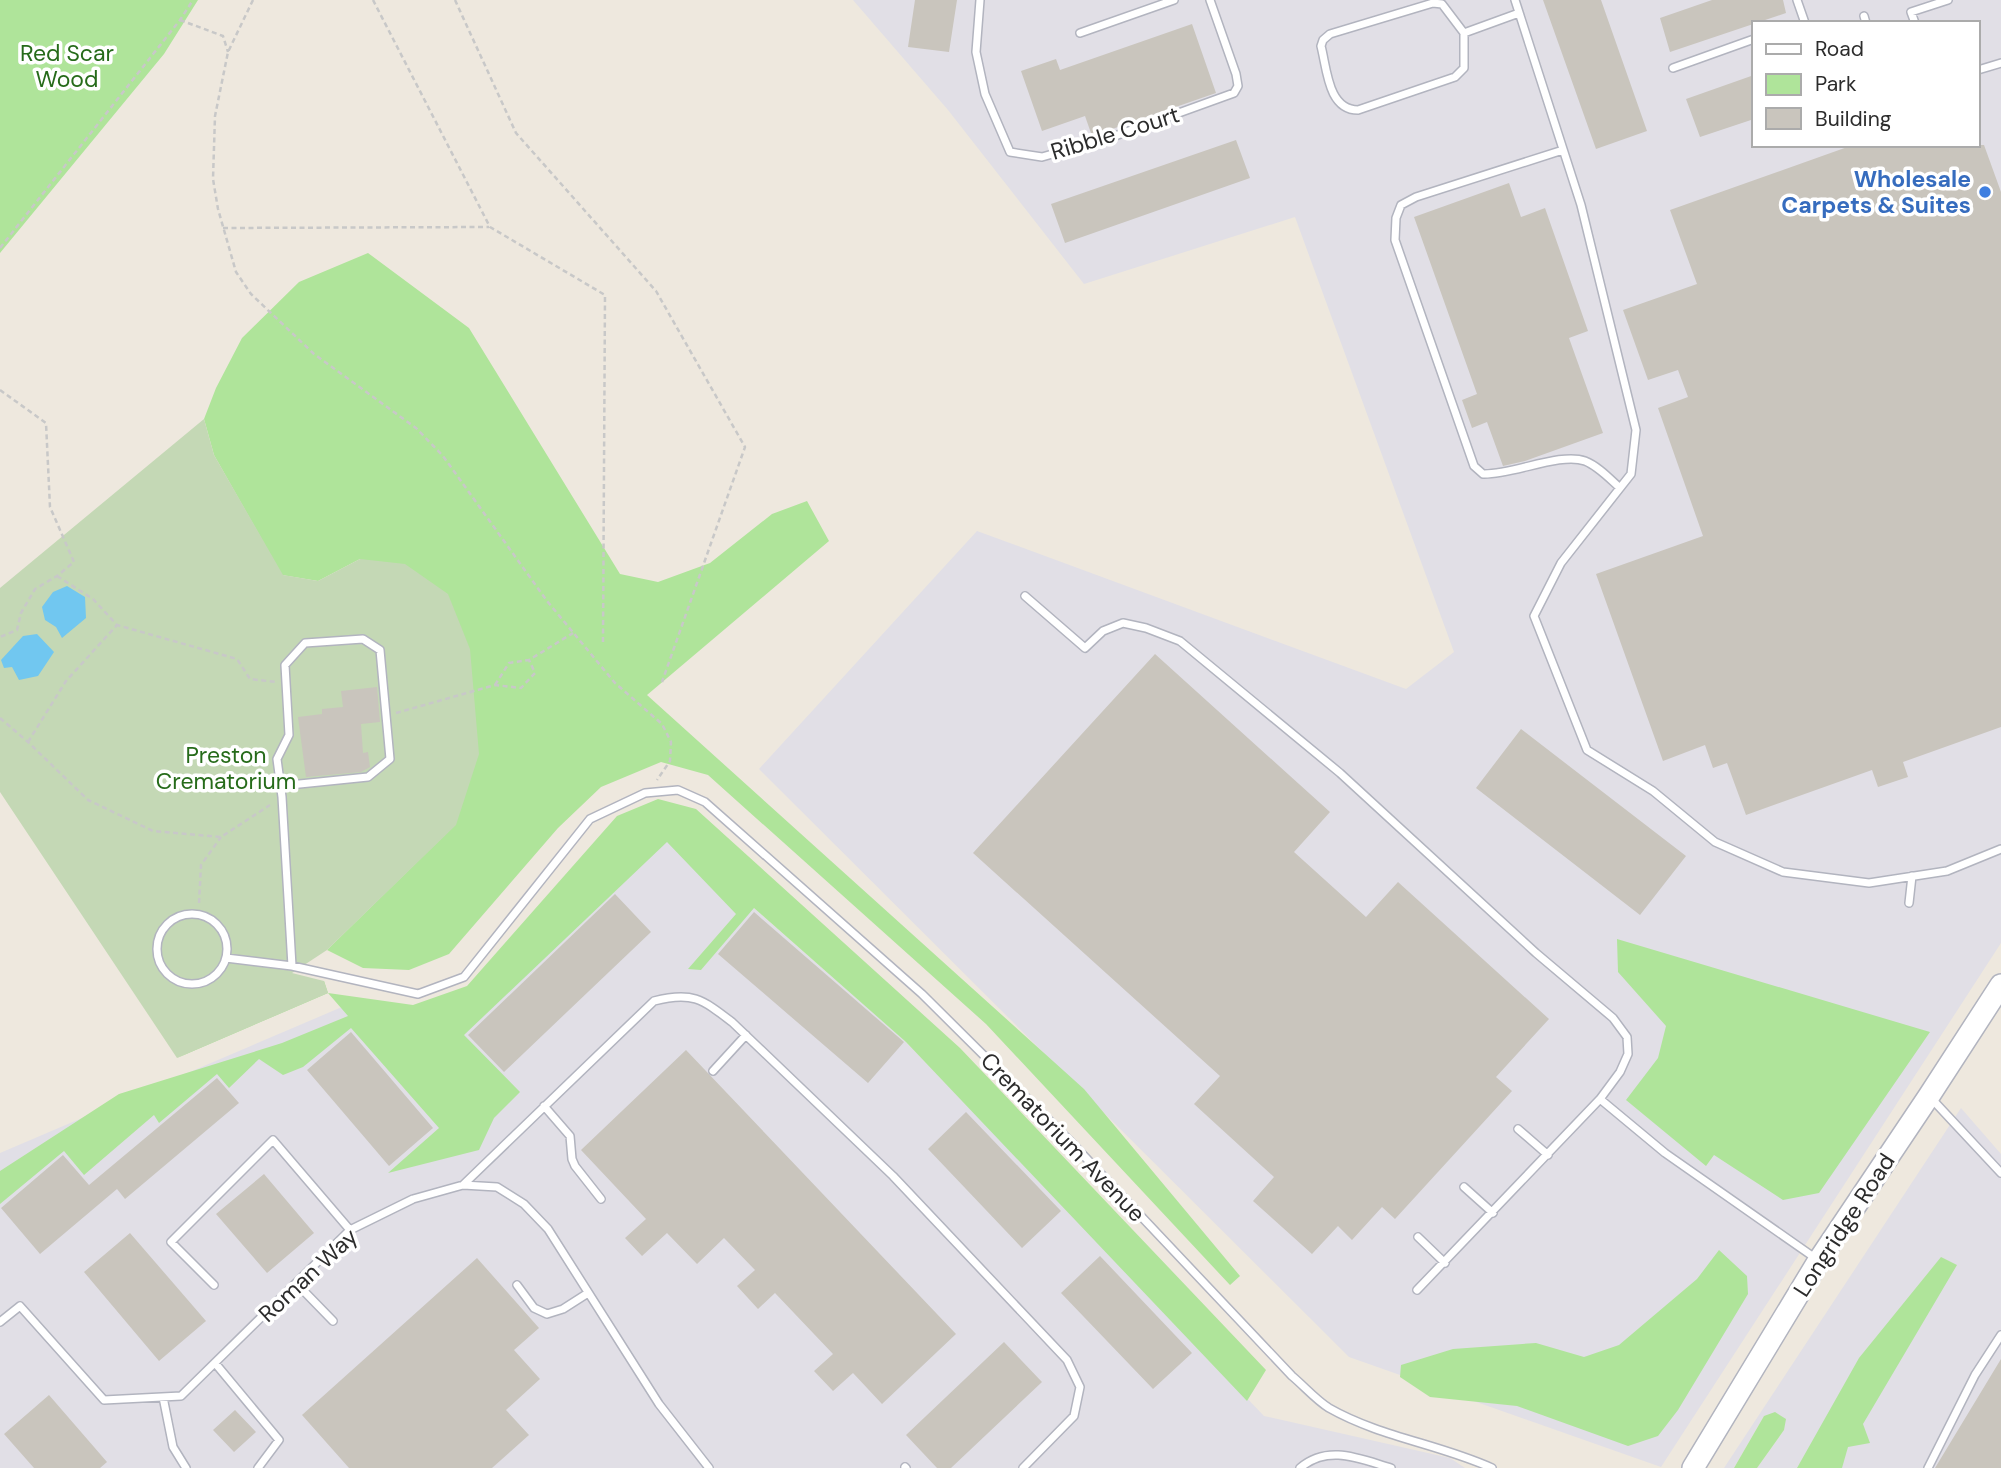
<svg xmlns="http://www.w3.org/2000/svg" width="2001" height="1468" viewBox="0 0 2001 1468" font-family="'DM Sans',sans-serif">
	<style>
		.industrial { fill: #e1dfe6; fill-rule: evenodd }
		.green { fill: #afe49a }
		.cemetery { fill: #c4d8b5 }
		.water { fill: #71c7f0 }
		.building { fill: #c9c5bd }
		.lines { fill: none; stroke-linecap: round; stroke-linejoin: round }
		.lane-casing { stroke: #b2b4bf; stroke-width: 10 }
		.secondary-casing { stroke: #b2b4bf; stroke-width: 24 }
		.path { stroke: #c8c8c8; stroke-width: 2.5; stroke-dasharray: 5 3.5; stroke-linecap: butt }
		.lane { stroke: #fff; stroke-width: 7 }
		.secondary { stroke: #fff; stroke-width: 21 }
		.shop-dot { fill: #3f7fe0; stroke: #fff; stroke-width: 2.5 }
		.labels { text-anchor: middle; dominant-baseline: central; stroke-width: 7; stroke-linejoin: round; paint-order: stroke }
		.park-label { font-size: 23px; fill: #266b1a; stroke: #fff }
		.street-label { font-size: 23px; fill: #2c2c2c; stroke: #fff }
		.shop-label { font-size: 23px; font-weight: bold; fill: #366cbe; stroke: #fff; text-anchor: end }
	</style>
	<rect width="100%" height="100%" fill="#eee8de"/>
	<path class="industrial" d="M853,0H2001V943L1661,1467L1349,1357L759,769L977,531L1406,689L1454,652L1295,217L1084,284L948,110ZM1754,23H1978V145H1754Z
		M676,824L755,909L906,1042L1264,1416L1450,1458L1465,1468H0V1153L363,998L408,1046Z
		M1961,1108L2001,1154V1468H1757L1784,1430L1764,1416L1734,1468H1724Z"/>
	<path class="green" d="M0,0H198L164,54L0,253Z
		M368,253L469,328L620,574L658,582L710,563L772,514L807,501L829,541L647,695L1084,1089L1240,1276L1230,1285L986,1024L708,775L661,762L601,787L558,828L449,954L409,970L363,968L327,950L456,824L360,559L318,581L282,575L214,455L204,419L216,388L242,338L299,282Z
		M658,799L696,809L960,1048L1266,1370L1247,1401L906,1042L754,908L701,970L688,969L736,914L667,842L464,1035L520,1092L494,1118L479,1150L388,1173L439,1128L351,1028L303,1067L283,1075L259,1059L229,1088L217,1074L159,1123L154,1115L84,1175L64,1151L0,1204V1171L119,1094L282,1043L348,1016L328,993L177,1058L324,981L328,993L413,1005L467,986L617,816Z
		M1617,939L1930,1032L1819,1193L1783,1200L1714,1155L1706,1166L1626,1100L1658,1058L1666,1026L1618,972Z
		M1719,1250L1747,1276L1748,1294L1678,1410L1658,1436L1628,1446L1517,1406L1430,1397L1400,1377L1401,1365L1453,1349L1536,1343L1584,1357L1619,1345L1697,1279Z
		M1941,1257L1957,1265L1863,1424L1870,1443L1848,1447L1842,1468H1797L1859,1358Z
		M1775,1412L1786,1419L1784,1430L1757,1468H1734L1764,1416Z"/>
	<path class="cemetery" d="M204,419L214,455L283,575L318,581L360,559L405,564L448,594L470,649L479,754L456,825L327,950L292,973L324,981L328,993L177,1058L0,792V588Z"/>
	<path class="water" d="M67,586L85,597L86,618L62,638L56,627L45,620L42,607L53,592Z
		M37,634L54,652L38,676L19,680L12,667L4,668L1,660L23,636Z"/>
	<path class="building" d="M915,0H957L949,52L908,47Z
		M1543,0H1601L1647,131L1596,149Z
		M1712,0H1783L1786,13L1670,52L1660,18Z
		M1192,24L1216,93L1092,136L1085,116L1042,131L1021,71L1056,59L1060,70Z
		M1754,75V119L1700,137L1686,99Z
		M1236,140L1250,178L1065,243L1051,204Z
		M1853,145H1984L2001,192V727L1903,762L1908,777L1878,787L1872,770L1746,815L1727,763L1713,768L1705,745L1663,761L1596,574L1703,536L1658,408L1688,397L1678,370L1648,380L1623,310L1697,284L1670,210Z
		M1509,183L1521,217L1545,208L1588,331L1569,338L1603,433L1525,461L1503,466L1487,422L1472,428L1462,400L1477,394L1414,217Z
		M1155,654L1330,812L1294,852L1366,917L1398,882L1549,1019L1496,1077L1512,1091L1395,1219L1382,1207L1352,1240L1338,1226L1312,1254L1253,1201L1274,1177L1194,1104L1220,1076L973,853Z
		M377,687L380,722L361,724L363,753L368,752L370,767L361,772L306,777L298,717L322,714V709L343,707L341,691Z
		M1521,729L1686,856L1640,915L1476,788Z
		M615,894L651,932L504,1072L468,1035Z
		M754,912L904,1042L868,1083L718,954Z
		M351,1032L433,1128L389,1166L307,1070Z
		M686,1050L956,1334L882,1404L853,1373L833,1391L814,1371L833,1354L775,1293L758,1309L737,1286L755,1270L724,1238L697,1264L667,1233L642,1256L625,1238L646,1219L581,1150Z
		M217,1078L239,1103L125,1199L117,1189L40,1254L1,1208L63,1155L89,1185Z
		M966,1112L1061,1211L1022,1248L928,1149Z
		M264,1174L314,1233L267,1273L216,1214Z
		M130,1233L206,1321L159,1361L84,1272Z
		M1100,1256L1192,1353L1153,1389L1061,1293Z
		M477,1258L539,1328L514,1350L540,1379L506,1410L529,1435L492,1468H349L302,1415Z
		M1004,1342L1042,1382L951,1468H937L906,1435Z
		M2001,1359V1468H1935Z
		M49,1395L107,1462L100,1468H34L4,1434Z
		M235,1410L256,1432L234,1452L213,1430Z"/>
	<g class="lines">
		<g class="lane-casing">
			<path id="lane" d="M980,0L976,52L985,94L1010,152L1042,157L1115,136L1234,93L1238,86L1236,74L1210,0
				M1515,0L1581,205L1636,430L1631,474L1561,563L1534,616L1587,750L1653,791L1715,842L1783,872L1869,883L1947,871L2001,849
				M1797,0L1805,23
				M1864,16L1866,23
				M1915,23L1911,12L1948,0
				M1080,33L1174,0
				M1464,33L1442,4L1433,3L1330,34L1323,40L1321,46C1327,69 1328,110 1358,110L1455,77L1464,68V33L1519,13
				M1673,68L1754,39
				M1978,70L2001,63
				M1563,150L1416,197L1401,205L1396,218L1395,240L1474,466L1483,474C1513,475 1560,452 1585,461C1598,466 1610,479 1620,488
				M1025,596L1085,648L1103,631L1123,623L1146,628L1180,641L1340,773L1536,953L1613,1018L1627,1037L1628,1054L1620,1072L1600,1099
				M280,786L368,777L390,759L380,650L363,639L305,643L285,665L289,735L277,759L282,797L292,966
				M1909,903L1912,876
				M157 949a35 35 0 1 1 70 0a35 35 0 1 1-70 0Z
				M226,958L292,966L418,994L464,977L590,819L645,793L678,790L705,802L922,994L1069,1140L1292,1376C1304,1386 1316,1400 1329,1408C1380,1437 1439,1444 1492,1468
				M713,1071L746,1035
				M1930,1097L2001,1173
				M544,1106L570,1136L572,1159L575,1166L601,1199
				M1518,1129L1548,1155
				M463,1185L654,1001C692,991 702,999 732,1022L893,1176L1067,1360L1080,1387L1074,1416L1023,1468
				M1464,1187L1493,1213
				M1418,1237L1445,1263
				M296,1283L333,1321
				M214,1285L171,1242L273,1140L350,1230
				M517,1285L534,1308L547,1314L563,1309L588,1293
				M1417,1290L1600,1099L1665,1153L1818,1260
				M0,1322L20,1306L104,1400L181,1396L350,1230L413,1199L463,1185L497,1187L524,1204L548,1229L659,1404L709,1468
				M215,1363L279,1440L258,1468
				M163,1397L173,1447L186,1468
				M905,1467L906,1468
				M1300,1468C1328,1444 1360,1459 1391,1468
				M1928,1468L1975,1375L2001,1335"/>
		</g>
		<g class="secondary-casing">
			<path id="secondary" d="M1693,1468L1819,1260L1929,1096L2001,985"/>
		</g>
		<path class="path" d="M253,0L228,52L215,116L213,179L218,209L236,272L251,294L314,354L416,428L443,456L547,601L615,683L662,724L671,742L670,761L657,780
			M373,0L490,227L605,295L603,642
			M455,0L516,133L656,291L745,447L662,682
			M180,20L223,36L228,52
			M223,228L489,227
			M0,248L180,20L193,0
			M0,390L46,423L50,507L74,562L57,576L35,589L21,613L17,630L0,637
			M57,576L93,599L117,625L237,659L250,679L276,682
			M495,685L509,663L529,660L573,633
			M396,713L495,685L521,688L535,673L529,660
			M0,718L28,742L88,800L153,831L221,837L270,805
			M28,742L66,681L117,625
			M199,903L201,865L221,837"/>
		<use href="#lane" class="lane"/>
		<use href="#secondary" class="secondary"/>
	</g>
	<circle class="shop-dot" cx="1985" cy="192" r="7"/>
	<g class="labels">
		<g class="park-label">
			<text x="67" y="53">Red Scar<tspan x="67" dy="26">Wood</tspan></text>
			<text x="226" y="755">Preston<tspan x="226" dy="26">Crematorium</tspan></text>
		</g>
		<g class="street-label">
			<text transform="translate(1115 133) rotate(-17)">Ribble Court</text>
			<text transform="translate(1063 1137) rotate(46)">Crematorium Avenue</text>
			<text transform="translate(1844 1225) rotate(-57)">Longridge Road</text>
			<text transform="translate(308 1275) rotate(-43)">Roman Way</text>
		</g>
		<g class="shop-label">
			<text x="1971" y="179">Wholesale<tspan x="1971" dy="26">Carpets &amp; Suites</tspan></text>
		</g>
	</g>
	<rect x="1752" y="21" width="228" height="126" fill="#ffffff" stroke="#ababab" stroke-width="2"/>
	<rect x="1766" y="44" width="35" height="10" fill="#ffffff" stroke="#ababab" stroke-width="2"/>
	<text x="1815" y="56" font-size="21" fill="#2c2c2c">Road</text>
	<rect x="1766" y="74" width="35" height="21" fill="#afe49a" stroke="#ababab" stroke-width="2"/>
	<text x="1815" y="91" font-size="21" fill="#2c2c2c">Park</text>
	<rect x="1766" y="108" width="35" height="21" fill="#c9c5bd" stroke="#ababab" stroke-width="2"/>
	<text x="1815" y="126" font-size="21" fill="#2c2c2c">Building</text>
</svg>
